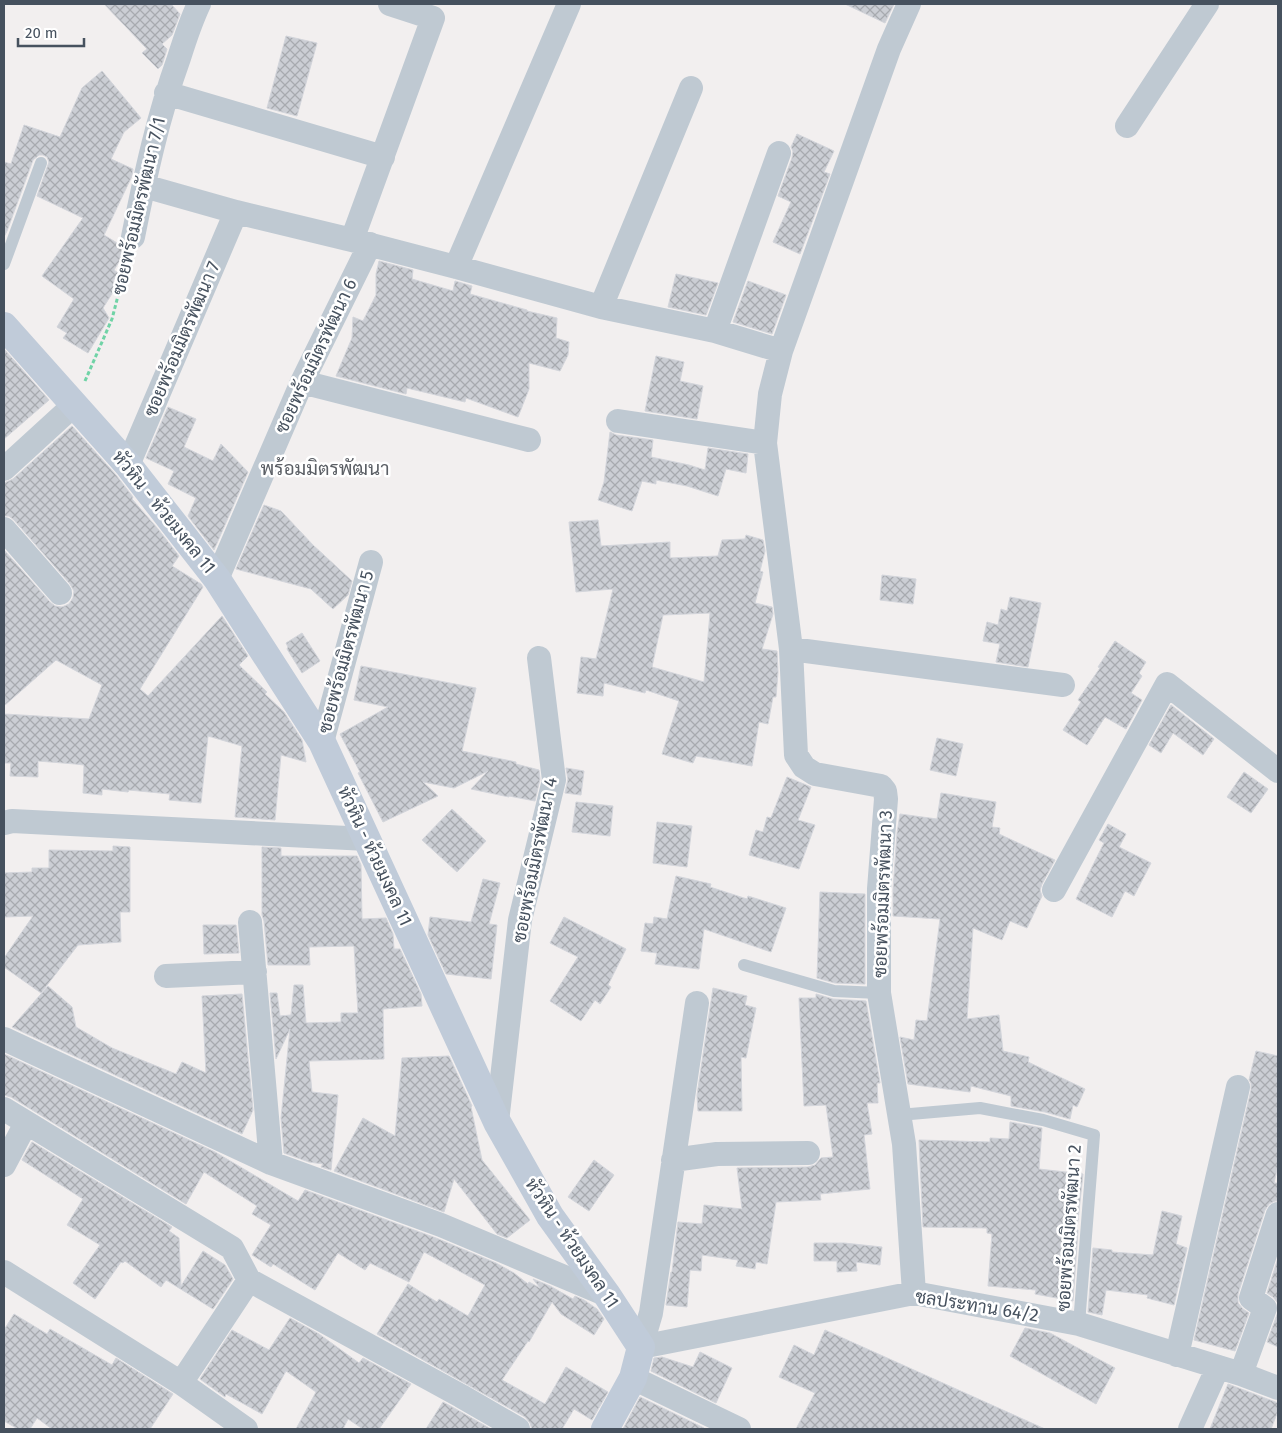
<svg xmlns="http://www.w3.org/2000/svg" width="1282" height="1433" viewBox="0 0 1282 1433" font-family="'Fira Sans',Sarabun,sans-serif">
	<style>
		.building { fill: url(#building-cross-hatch); stroke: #d3d5db; fill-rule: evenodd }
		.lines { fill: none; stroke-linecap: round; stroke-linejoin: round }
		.path { stroke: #70d3a6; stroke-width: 3; stroke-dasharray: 4 2.5; stroke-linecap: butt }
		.lane { stroke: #bfc9d2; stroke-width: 12 }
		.street { stroke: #bfc9d2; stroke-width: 24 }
		.secondary { stroke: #c0cbd9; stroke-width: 28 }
		.labels { text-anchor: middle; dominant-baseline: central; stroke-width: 5; stroke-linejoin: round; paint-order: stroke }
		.street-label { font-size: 18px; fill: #46515e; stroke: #fff }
		.neighbourhood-label { font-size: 19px; fill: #5b5f65; stroke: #fff }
	</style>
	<defs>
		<pattern id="building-cross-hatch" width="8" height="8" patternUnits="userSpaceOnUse" patternTransform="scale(1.25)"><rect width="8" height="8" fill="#cbced4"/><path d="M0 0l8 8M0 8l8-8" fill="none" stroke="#a7aaaf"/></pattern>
	</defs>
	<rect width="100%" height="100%" fill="#f2efef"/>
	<path class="building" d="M104,4H171L180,14L172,35L162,44L167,49L162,65L158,69L142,53L147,49Z
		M845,4H894L885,23Z
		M286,36L317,43L297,116L267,108Z
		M102,71L141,118L124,132L111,159L133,169L132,176L104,235L127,249L114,270L118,273L113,281L118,284L103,308L109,318L88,353L63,338L67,333L57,327L74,299L42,276L83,218L37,196L49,162L47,157L43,155H39L33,160L7,231L4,237V162L11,164L24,125L60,137L82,88Z
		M797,134L834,151L824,172L830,174L800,254L773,242L791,202L778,196L792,158L793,151L791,147Z
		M379,261L413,270L412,279L453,291L455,281L472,286L470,294L527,310V311L557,318L556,338L569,342L568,355L560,371L529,363V389L518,417L466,398L465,402L407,388L406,394L336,376L352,338L353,317L363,321L376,295V274Z
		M676,274L718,283L706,315L668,307Z
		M748,281L786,295L772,334L733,322Z
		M4,349L49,400L4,439Z
		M656,356L684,362L680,381L703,386L697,419L645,411Z
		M168,407L196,419L184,447L213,461L221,444L248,472L214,550L188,516L196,498L168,484L174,471L146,458Z
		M72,426L116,475L133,497L132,499L158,529L179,556L172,566L201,584L203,587L140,689L148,696L222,616L248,656L239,665L267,692L265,694L284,712L302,740L306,762L281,755L275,820L235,817L242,746L208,736L201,803L169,800L170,794L129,790L128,792L102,789V795L83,793L84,765L75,764L38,761V777L10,776L11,763H4V714L89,719L102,685L56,660L4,706V550L50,602L55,606L62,607L69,604L73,598L74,591L70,584L14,520L9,516H4V483L13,479Z
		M610,432L616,435L653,440L651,457L689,465L705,470L708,448L748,454L746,473L726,469L718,496L687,486L656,480V484L642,481L632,511L598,500L604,482Z
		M264,505L281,511L313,545L352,581L348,595L333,609L311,589L236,569Z
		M598,520L601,546L670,542V558L718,556L722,540L745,539L746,535L763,540L765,551L760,571L763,572L755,603L772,607L773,614L762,649L777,651L778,672L776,697H773L768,724L759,722L752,766L696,756L693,763L662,754L679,701L646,690L645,693L604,683L603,696L577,693L581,657L596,659L613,589L576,592L569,522ZM710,613L704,682L652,667L663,615Z
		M882,575L916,579L913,604L880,600Z
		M1010,597L1041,603L1028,667L996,662L1000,644L983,641L987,622L998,625L1001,609L1007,611Z
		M302,633L320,661L302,673L287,649L288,647L286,643Z
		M1115,641L1146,662L1139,673L1142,676L1131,693L1142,700L1126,729L1105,717L1087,745L1063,730L1081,702L1078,700L1100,668L1098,667Z
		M361,666L476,688L462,751L516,762V764L539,770L540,779L535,801L509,796V797L471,789L488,771L454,788L423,782L438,796L383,822L358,773L360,772L340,734L388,707L354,700Z
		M1171,705L1214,739L1203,755L1173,733L1161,753L1149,745Z
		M937,738L963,744L956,776L930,770Z
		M566,768L584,771L581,795L565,793L568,779Z
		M1244,772L1268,789L1251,813L1227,797Z
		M787,777L811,787L798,820L815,825L799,869L749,855L756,830L763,832L767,817L771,818Z
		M941,793L996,802L992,827L1000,828L999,834L1055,860L1042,884L1040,890L1042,896L1027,928L1010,921L1002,940L973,928L967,1019L999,1015L1003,1051L1029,1057L1028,1062L1085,1089L1077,1107L1073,1105L1070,1119L1045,1112L1011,1106V1096L971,1086L970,1092L908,1084L900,1037L914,1040L916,1020L927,1021L940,919L893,916V890L897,833L900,814L937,819Z
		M576,802L613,806L610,836L572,832Z
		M452,809L486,841L457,872L422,840Z
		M657,822L692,826L687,867L653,863Z
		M1108,824L1126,834L1119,847L1151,863L1134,896L1125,891L1112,917L1076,899L1104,843L1099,840Z
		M113,846L130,847V912H120L121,942L78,945L41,993L4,967V958L33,916L4,917V873L32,872V868H49V850L113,851Z
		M262,847L281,848V856H357L361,865L362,919L386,918L393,934L394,949H400L421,994L422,1006L383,1009L384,1059L309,1061L312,1092L338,1095L331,1170L321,1167L323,1164L309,1162L284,1153L281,1118L290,1029L276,1059L270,993H277L280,1016L291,1015L294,985H303L306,1023L341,1022V1013H358L354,946L309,947L310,965H268L264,921L262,915Z
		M676,876L711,884L710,887L747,899L748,896L786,908L771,952L704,929L699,969L655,964L657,953L641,951L645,923L653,924L654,917L667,919Z
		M483,879L500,883L489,924L497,925L491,979L446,974L428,935L430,917L471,922Z
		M820,892L865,894V984L835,983L817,978Z
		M564,917L626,949L608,985L611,987L600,1004L595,1000L581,1021L550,1001L578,957L550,943Z
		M203,925H236L239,953L204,954Z
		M48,986L72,1007L76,1027L112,1048L176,1074L182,1062L206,1073L202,996L242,994L253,1110L242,1134L12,1027Z
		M713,988L747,996L745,1005L756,1008L746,1058L741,1057L742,1111H698L697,1095Z
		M816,994L833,999L866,1001L880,1083H877L878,1103H867L872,1134L864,1135L870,1189L820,1194L821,1200L776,1202L767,1264L756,1262L755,1269L736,1266L738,1260L702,1255L701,1271L690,1270L687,1307L666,1305L671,1272H672L678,1222L702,1224L704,1205L742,1209L737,1168L808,1167L815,1165L821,1158L833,1157L826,1105L804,1106L799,998H816Z
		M1256,1051L1278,1056V1165L1274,1183H1278V1201H1275L1269,1204L1265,1210L1238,1294V1303L1243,1309L1249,1313L1235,1351L1194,1340L1251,1090V1083L1249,1080Z
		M4,1054L215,1152L298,1201L305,1190L436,1238L496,1263L514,1273L528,1284L529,1282L540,1288L533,1279L550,1286L573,1299L575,1296L584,1300L597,1309L604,1319L594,1335L561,1314L552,1302L529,1342L528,1341L502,1380L545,1404L566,1367L608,1392L592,1420L574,1409L562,1429H532L530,1423L525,1417L377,1334L408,1284L437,1302L439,1299L468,1316L485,1285L424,1252L409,1282L370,1263L365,1270L338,1253L315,1290L273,1264L271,1267L252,1255L271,1225L252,1214L257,1206L204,1172L186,1204L11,1097L4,1095Z
		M449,1056L472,1106L471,1107L482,1160L530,1220L507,1238L497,1234L454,1179L444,1212L334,1171L363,1118L395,1136L402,1058Z
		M1010,1122L1042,1128L1039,1169L1083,1174L1077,1229L1078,1230L1073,1301L1035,1294L1036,1290L988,1286L992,1234L987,1233V1228L923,1227L919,1140L990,1142V1138L1009,1139Z
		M32,1142L172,1227L169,1231L179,1238L181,1286L203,1251L225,1265L233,1279L213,1309L166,1280L161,1287L125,1261L123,1263L121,1262L95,1299L73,1283L100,1245L67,1225L83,1199L22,1160Z
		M594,1160L614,1175L589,1211L568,1197Z
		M1162,1211L1182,1216L1176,1244L1187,1248L1174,1305L1147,1298L1148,1295L1106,1290L1102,1315L1088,1312L1093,1248L1112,1250V1252L1153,1255Z
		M814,1243H844L882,1247L880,1265L856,1262L857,1271L837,1272V1261H814Z
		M1278,1258V1347L1267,1342L1278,1312V1303L1273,1297L1267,1293Z
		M14,1314L47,1334L50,1329L112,1365L116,1358L173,1394L150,1429H52L37,1418L30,1429H18L4,1421V1330Z
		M290,1318L319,1334L359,1363L363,1358L411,1384L379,1429H363L348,1419L343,1429H296L316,1392L286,1371L262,1414L226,1394L225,1397L200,1379L232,1330L269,1350Z
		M1025,1328L1050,1333L1115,1368L1096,1404L1010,1356Z
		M825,1330L1045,1429H796L815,1393L779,1377L794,1345L814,1355Z
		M700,1352L732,1368L716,1403L651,1371L654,1358L662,1357L693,1367Z
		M1228,1384L1278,1403V1411L1271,1429H1210Z
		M640,1397L704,1428L703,1429H623Z
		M443,1402L454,1408L491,1429H426Z"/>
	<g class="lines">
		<path class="path" d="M85,381L112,319L128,257"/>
		<path class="lane" d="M4,264L41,163
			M744,965L834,991L879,993
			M899,1115L980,1108L1043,1120L1094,1135L1079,1324"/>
		<path class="street" d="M909,4L889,49L781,351L770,394L765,443L791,649L796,755L804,767L815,774L881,786L885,791L886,799L879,889V993L904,1144L914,1293
			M166,93L383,157
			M1127,126L1207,4
			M144,186L236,212L352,240L456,267L601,307L715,331L781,351
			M133,237C145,177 158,116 179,58C185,39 191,21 199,4
			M352,240L433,18L390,4
			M456,267L569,4
			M601,307L691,88
			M715,331L779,153
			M302,382L529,440
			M618,421L765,443
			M128,465L236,212
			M4,469L74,405
			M4,529L60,593
			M217,579L302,382L370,244
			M791,649L1063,685
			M322,742L371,562
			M4,823L12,821L367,839
			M1054,890L1167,684L1278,771
			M250,922L271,1163
			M166,976L255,972
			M697,1003L651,1313L641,1347L914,1293L1079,1324L1241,1374L1278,1388
			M4,1039L271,1163L441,1225L607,1295
			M4,1109L232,1248L249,1280L181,1383L246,1429
			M497,1122L520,920L554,780L539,658
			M673,1160L717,1154L808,1153
			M4,1165L26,1123
			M4,1272L181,1383
			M249,1280L461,1396L518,1429
			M1177,1355L1238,1087
			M1241,1374L1265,1308L1251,1298L1278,1214
			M633,1378L739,1429
			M1190,1429L1218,1367"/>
		<path class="secondary" d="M4,326L128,465L217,579L322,742L497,1122L550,1216L607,1295L641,1347L633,1378L605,1429"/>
	</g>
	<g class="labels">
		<g class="street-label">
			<text transform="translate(139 206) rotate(-77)">ซอยพร้อมมิตรพัฒนา 7/1</text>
			<text transform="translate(182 339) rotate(-67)">ซอยพร้อมมิตรพัฒนา 7</text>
			<text transform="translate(316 356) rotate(-65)">ซอยพร้อมมิตรพัฒนา 6</text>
			<text transform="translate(164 512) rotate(51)">หัวหิน - ห้วยมงคล 11</text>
			<text transform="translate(346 652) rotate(-75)">ซอยพร้อมมิตรพัฒนา 5</text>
			<text transform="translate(375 856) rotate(65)">หัวหิน - ห้วยมงคล 11</text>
			<text transform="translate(535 860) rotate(-79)">ซอยพร้อมมิตรพัฒนา 4</text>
			<text transform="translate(883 894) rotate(-88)">ซอยพร้อมมิตรพัฒนา 3</text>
			<text transform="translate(1069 1228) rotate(-86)">ซอยพร้อมมิตรพัฒนา 2</text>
			<text transform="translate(572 1243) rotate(56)">หัวหิน - ห้วยมงคล 11</text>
			<text transform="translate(977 1306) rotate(9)">ชลประทาน 64/2</text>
		</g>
		<g class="neighbourhood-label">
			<text x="325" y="468">พร้อมมิตรพัฒนา</text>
		</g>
	</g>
	<rect width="1282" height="1433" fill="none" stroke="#46515e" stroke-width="10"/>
	<path d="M18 38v8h66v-8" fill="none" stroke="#46515e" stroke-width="2.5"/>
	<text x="25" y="38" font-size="15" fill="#46515e" stroke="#ffffff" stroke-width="4" paint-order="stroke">20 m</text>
</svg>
